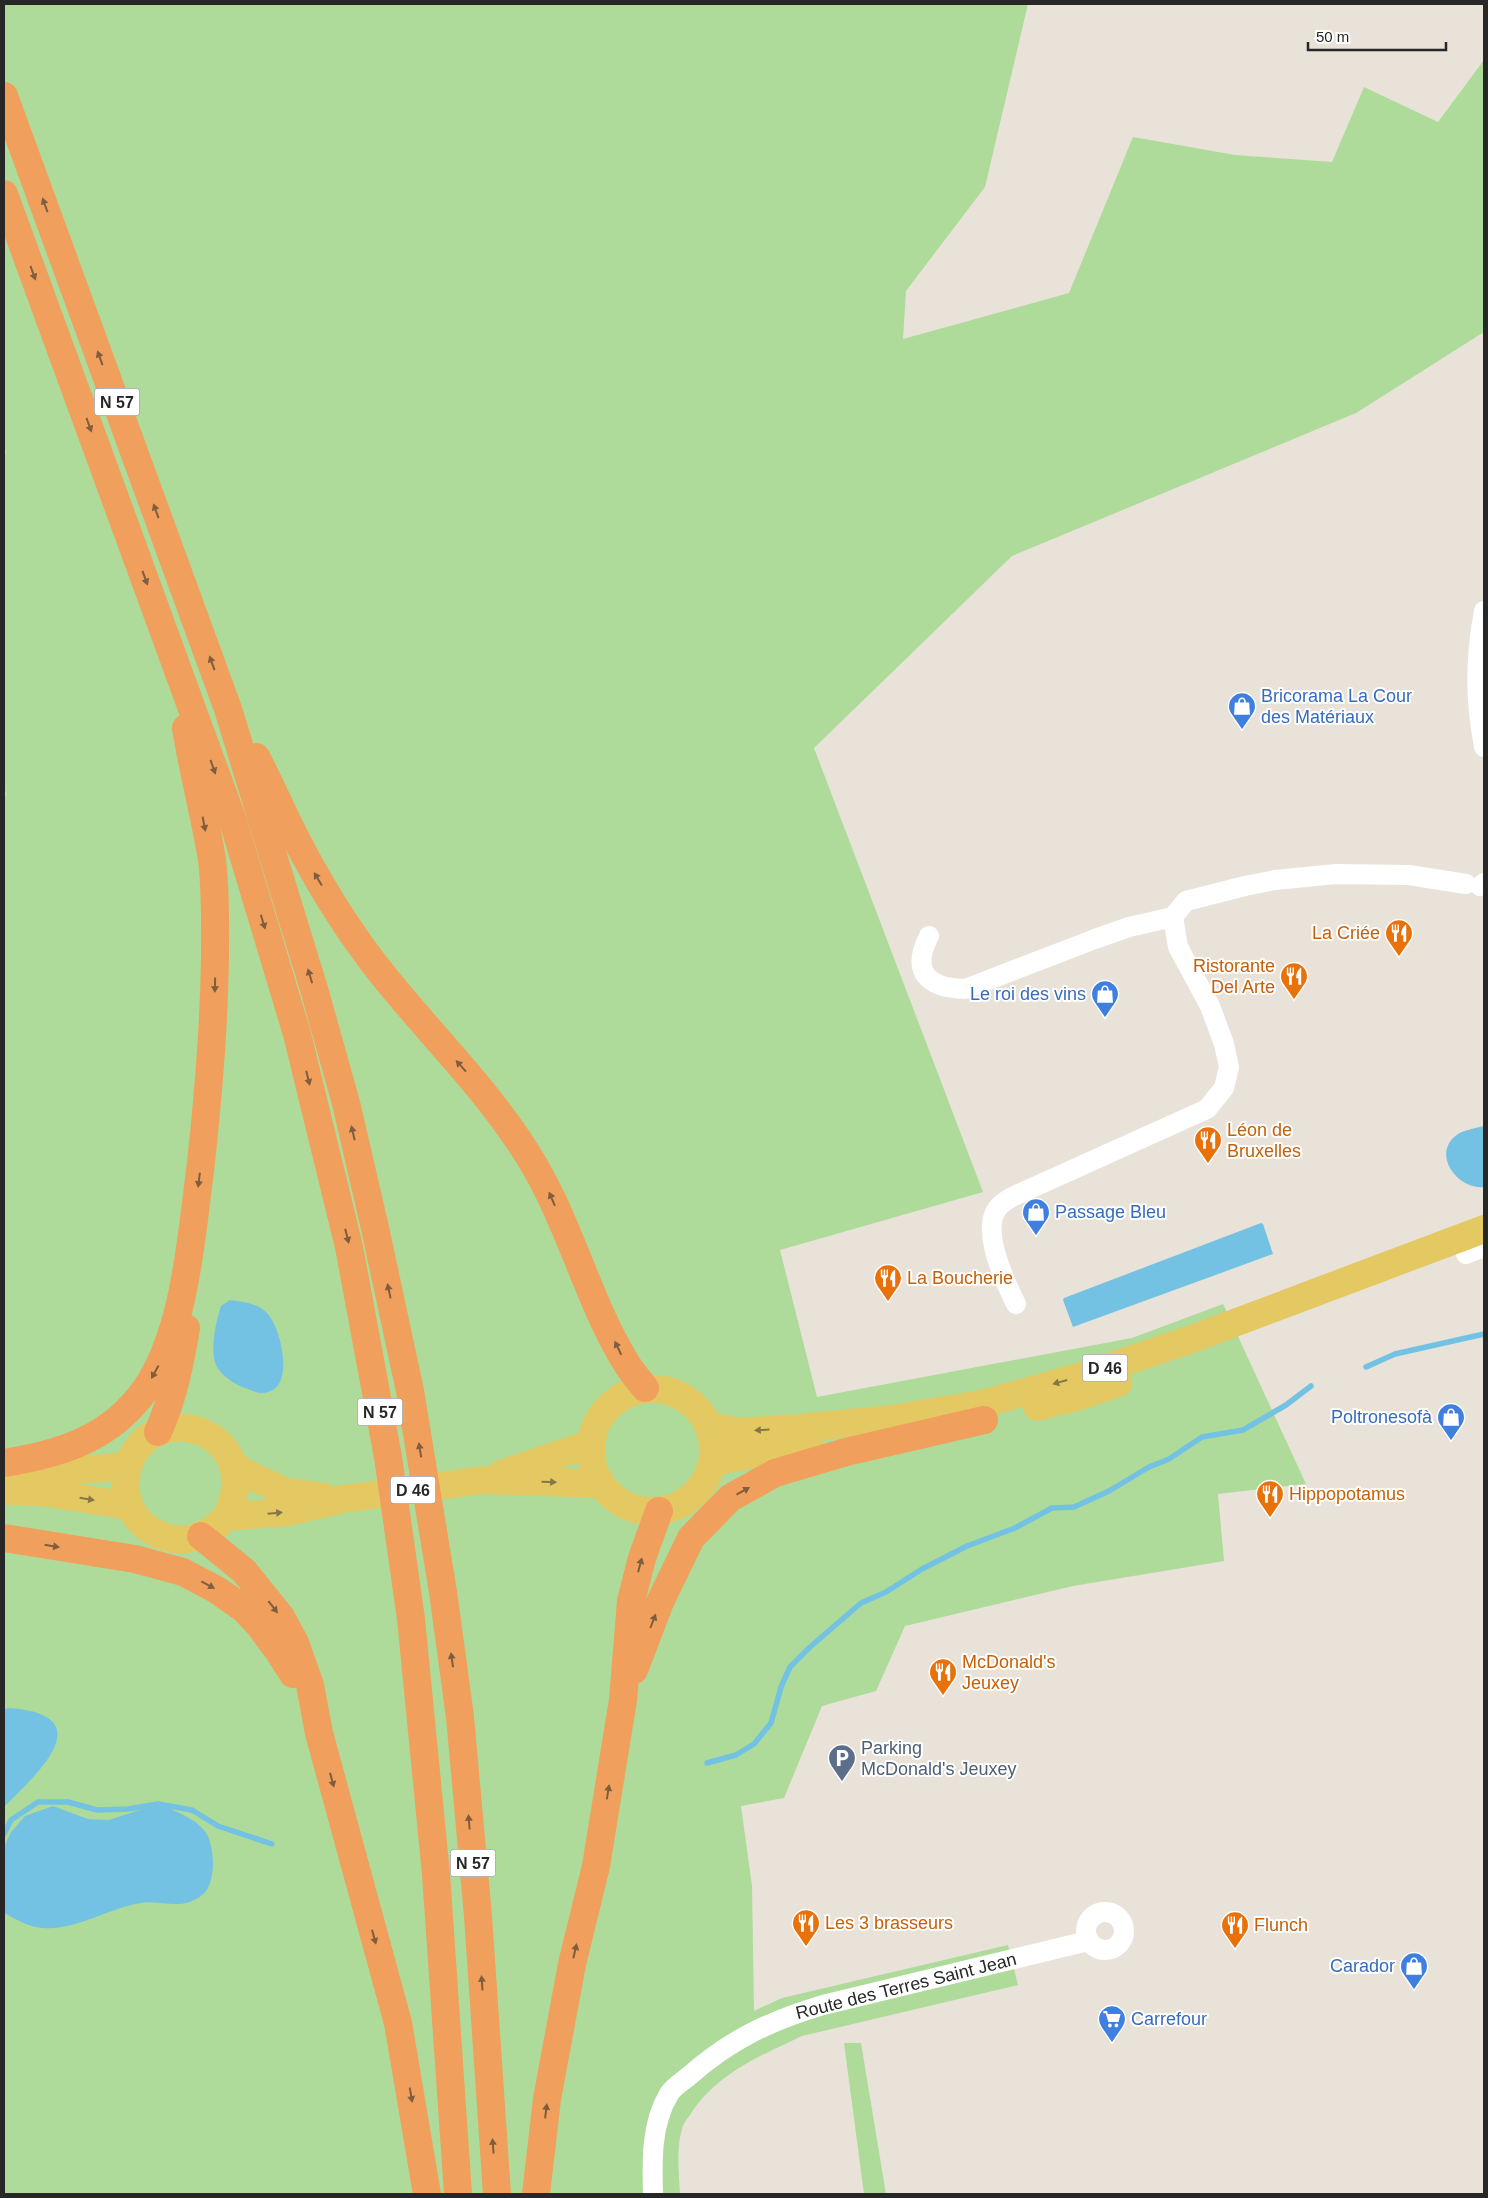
<svg xmlns="http://www.w3.org/2000/svg" width="1488" height="2198" viewBox="0 0 1488 2198" font-family="Arial,sans-serif">
	<style>
		.green { fill: #aedb99 }
		.water { fill: #73c2e3 }
		.lines { fill: none; stroke-linecap: round; stroke-linejoin: round }
		.stream { stroke: #73c2e3; stroke-width: 5.5 }
		.street { stroke: #fff; stroke-width: 20 }
		.primary { stroke: #e4c963; stroke-width: 28 }
		.highway { stroke: #f0a05c; stroke-width: 28 }
		.oneway { fill: #815d3f }
		.oneway2 { fill: #867845 }
		.labels { text-anchor: middle; dominant-baseline: central; stroke-width: 4; stroke-linejoin: round; paint-order: stroke }
		.shield { fill: #fff; stroke: #686868; stroke-width: 1 }
		.shield-label { font-size: 16px; font-weight: bold; fill: #272727 }
		.shop-label { font-size: 18px; fill: #366cbe; stroke: #fff; text-anchor: start }
		.food-label { font-size: 18px; fill: #c56008; stroke: #fff; text-anchor: start }
		.service-label { font-size: 18px; fill: #4e5e75; stroke: #fff; text-anchor: start }
		.street-label { font-size: 18px; fill: #272727; stroke: #fff }
	</style>
	<rect width="100%" height="100%" fill="#e8e2d9"/>
	<path class="green" d="M4,4H1028L985,187L906,291L903,339L1069,293L1133,137L1235,155L1332,162L1364,87L1438,122L1484,60V332L1356,413L1012,556L814,748L983,1192L780,1250L817,1397L1132,1338L1223,1304L1306,1484L1218,1494L1224,1561L1073,1586L905,1626L876,1691L822,1706L784,1798L741,1806L752,1886L754,2011L782,1998L1008,1945L1018,1985L802,2036C759,2056 715,2075 690,2115C687,2119 683,2124 682,2129C676,2148 679,2175 680,2194H4V796L6,795L4,785V454L6,453L4,446Z
		M844,2043H861L886,2194H864Z"/>
	<path class="water" d="M1484,1126V1187C1457,1190 1430,1153 1458,1134C1465,1130 1476,1128 1484,1126Z
		M1261,1223L1263,1224L1273,1254L1073,1327L1063,1300L1064,1298Z
		M230,1300C244,1302 256,1303 266,1312C280,1325 293,1378 273,1390C264,1395 257,1393 248,1389C237,1386 223,1377 217,1367C209,1353 216,1321 221,1306Z
		M9,1708C103,1715 37,1774 4,1807V1709Z
		M158,1804C173,1810 193,1817 204,1830C215,1843 216,1878 206,1891C204,1894 197,1899 194,1900C179,1909 157,1900 141,1903C108,1908 76,1931 42,1928C29,1927 15,1919 4,1913V1847L11,1832L25,1816L53,1806L88,1819L109,1820Z"/>
	<g class="lines">
		<path class="stream" d="M1366,1367L1395,1354L1484,1334
			M707,1763L736,1755L754,1744L771,1723L781,1687L790,1667L810,1647L861,1603L886,1592L922,1569L967,1546L1015,1528L1052,1508L1074,1507L1109,1491L1149,1467L1169,1459L1202,1437L1243,1430L1286,1405L1311,1386
			M4,1834L11,1820L38,1802H68L97,1810L128,1809L158,1804L192,1810L218,1826L272,1844"/>
		<path class="street" d="M1484,611C1475,660 1475,698 1484,747
			M1480,886L1484,883
			M929,936C910,973 929,988 965,989L1095,939L1129,927L1173,917L1186,901L1245,886L1275,880L1336,874L1409,875L1466,884
			M1466,1254L1484,1247
			M1016,1304C1005,1282 981,1231 997,1209C1000,1204 1007,1200 1012,1197L1207,1109L1224,1088L1229,1067L1224,1044L1210,1006L1178,947L1173,917
			M1086 1931a19 19 0 1 1 38 0a19 19 0 1 1-38 0Z
			M653,2194C652,2160 651,2124 669,2094C673,2087 683,2081 689,2076C731,2039 770,2021 823,2005L1088,1941"/>
		<path class="primary" d="M591 1450a61 61 0 1 1 122 0a61 61 0 1 1-122 0Z
			M1037,1407L1080,1396L1118,1383
			M710,1426L738,1432L799,1428L892,1419L986,1403L1082,1376L1192,1339L1484,1229
			M713,1462L809,1443
			M234,1466L251,1476L286,1492L324,1497
			M4,1467C46,1470 86,1472 128,1465
			M501,1474L590,1444
			M4,1491L42,1492L129,1506
			M226,1517C267,1437 163,1396 132,1457C124,1472 123,1486 128,1501C137,1531 174,1548 202,1535C212,1531 219,1524 226,1517L287,1512L343,1499L483,1480L600,1484"/>
		<path class="highway" d="M4,96L228,709L314,989L346,1103L375,1228L410,1391L443,1592L460,1717L478,1916L497,2194
			M4,194L233,821L297,1034L349,1247L388,1457L411,1619L436,1874L458,2194
			M256,757C269,781 279,805 291,829C314,875 341,920 372,961C423,1028 484,1084 528,1155C569,1220 586,1296 625,1361C630,1370 638,1379 645,1388
			M158,1432C173,1399 180,1364 186,1328
			M4,1463C60,1454 110,1439 145,1390C185,1332 191,1239 200,1171C208,1100 214,1029 215,957C215,925 216,892 212,860C205,816 193,772 186,728
			M201,1536L244,1571L281,1617L295,1643L310,1685L319,1733L398,2023L427,2194
			M4,1538L135,1559L183,1572L217,1590L244,1609L259,1625L279,1652L293,1674
			M634,1670L660,1602L691,1538L730,1498L775,1473L846,1452L984,1420
			M536,2194L547,2099L572,1964L596,1866L623,1700L631,1601L642,1558L659,1511"/>
	</g>
	<defs><path id="oneway-solid" d="M-6-.8H1V-3.2L6.5 0L1 3.2V.8H-6Z" transform="scale(1.25)"/></defs>
	<g class="oneway">
		<use href="#oneway-solid" transform="translate(45 205) rotate(-110)"/>
		<use href="#oneway-solid" transform="translate(33 273) rotate(70)"/>
		<use href="#oneway-solid" transform="translate(100 358) rotate(-110)"/>
		<use href="#oneway-solid" transform="translate(89 425) rotate(70)"/>
		<use href="#oneway-solid" transform="translate(156 511) rotate(-110)"/>
		<use href="#oneway-solid" transform="translate(145 578) rotate(70)"/>
		<use href="#oneway-solid" transform="translate(212 663) rotate(-110)"/>
		<use href="#oneway-solid" transform="translate(213 767) rotate(70)"/>
		<use href="#oneway-solid" transform="translate(204 824) rotate(79)"/>
		<use href="#oneway-solid" transform="translate(318 879) rotate(-121)"/>
		<use href="#oneway-solid" transform="translate(263 922) rotate(73)"/>
		<use href="#oneway-solid" transform="translate(310 976) rotate(-107)"/>
		<use href="#oneway-solid" transform="translate(215 985) rotate(91)"/>
		<use href="#oneway-solid" transform="translate(461 1066) rotate(-132)"/>
		<use href="#oneway-solid" transform="translate(308 1078) rotate(76)"/>
		<use href="#oneway-solid" transform="translate(353 1133) rotate(-103)"/>
		<use href="#oneway-solid" transform="translate(199 1180) rotate(97)"/>
		<use href="#oneway-solid" transform="translate(552 1199) rotate(-113)"/>
		<use href="#oneway-solid" transform="translate(347 1236) rotate(76)"/>
		<use href="#oneway-solid" transform="translate(389 1291) rotate(-102)"/>
		<use href="#oneway-solid" transform="translate(618 1348) rotate(-116)"/>
		<use href="#oneway-solid" transform="translate(155 1372) rotate(119)"/>
		<use href="#oneway-solid" transform="translate(420 1450) rotate(-99)"/>
		<use href="#oneway-solid" transform="translate(743 1491) rotate(-29)"/>
		<use href="#oneway-solid" transform="translate(52 1546) rotate(9)"/>
		<use href="#oneway-solid" transform="translate(640 1565) rotate(-75)"/>
		<use href="#oneway-solid" transform="translate(208 1585) rotate(28)"/>
		<use href="#oneway-solid" transform="translate(273 1607) rotate(52)"/>
		<use href="#oneway-solid" transform="translate(653 1621) rotate(-69)"/>
		<use href="#oneway-solid" transform="translate(452 1660) rotate(-98)"/>
		<use href="#oneway-solid" transform="translate(332 1780) rotate(75)"/>
		<use href="#oneway-solid" transform="translate(608 1792) rotate(-81)"/>
		<use href="#oneway-solid" transform="translate(469 1822) rotate(-95)"/>
		<use href="#oneway-solid" transform="translate(374 1937) rotate(75)"/>
		<use href="#oneway-solid" transform="translate(575 1951) rotate(-77)"/>
		<use href="#oneway-solid" transform="translate(482 1983) rotate(-94)"/>
		<use href="#oneway-solid" transform="translate(411 2095) rotate(80)"/>
		<use href="#oneway-solid" transform="translate(546 2111) rotate(-83)"/>
		<use href="#oneway-solid" transform="translate(493 2146) rotate(-94)"/>
	</g>
	<g class="oneway2">
		<use href="#oneway-solid" transform="translate(1060 1382) rotate(164)"/>
		<use href="#oneway-solid" transform="translate(762 1430) rotate(177)"/>
		<use href="#oneway-solid" transform="translate(549 1482) rotate(2)"/>
		<use href="#oneway-solid" transform="translate(87 1499) rotate(9)"/>
		<use href="#oneway-solid" transform="translate(275 1513) rotate(-5)"/>
	</g>
	<defs>
		<g id="shop-pin" transform="scale(1.4375)"><path d="M0 17L-7.5 6A9.5 9.5 0 1 1 7.5 6Z" fill="#3f7fe0" stroke="#fff"/><path d="M-5-2.5h2.3a2.7 3.5 0 0 1 5.4 0H5L5.5 6h-11ZM-1.5-2.5h3a1.5 2.3 0 0 0-3 0Z" fill="#fff"/></g>
		<g id="restaurant-pin" transform="scale(1.4375)"><path d="M0 17L-7.5 6A9.5 9.5 0 1 1 7.5 6Z" fill="#e8710a" stroke="#fff"/><path d="M-5-6h1v4h1v-4h1v4h1v-4h1v5L-1.5 .5V6h-2V.5L-5-1ZM5-6V6H3V1.5H1.5Q1.5-4 5-6Z" fill="#fff"/></g>
		<g id="parking-pin" transform="scale(1.4375)"><path d="M0 17L-7.5 6A9.5 9.5 0 1 1 7.5 6Z" fill="#5c6f8a" stroke="#fff"/><path d="M-3.5-5.5H1a3.5 3.5 0 0 1 0 7H-1V5.5H-3.5ZM-1-3.4V-.6H.8a1.4 1.4 0 0 0 0-2.8Z" fill="#fff"/></g>
		<g id="supermarket-pin" transform="scale(1.4375)"><path d="M0 17L-7.5 6A9.5 9.5 0 1 1 7.5 6Z" fill="#3f7fe0" stroke="#fff"/><path d="M-6-5.5h2.5l.6 2H6L4.5 2H-2.5L-4.4-4H-6ZM-1.5 3.2a1.3 1.3 0 1 0 .1 0ZM3 3.2a1.3 1.3 0 1 0 .1 0Z" fill="#fff"/></g>
	</defs>
	<g fill-rule="evenodd">
		<use href="#shop-pin" x="1242" y="706"/>
		<use href="#restaurant-pin" x="1399" y="933"/>
		<use href="#restaurant-pin" x="1294" y="976"/>
		<use href="#shop-pin" x="1105" y="994"/>
		<use href="#restaurant-pin" x="1208" y="1140"/>
		<use href="#shop-pin" x="1036" y="1212"/>
		<use href="#restaurant-pin" x="888" y="1278"/>
		<use href="#shop-pin" x="1451" y="1417"/>
		<use href="#restaurant-pin" x="1270" y="1494"/>
		<use href="#restaurant-pin" x="943" y="1672"/>
		<use href="#parking-pin" x="842" y="1758"/>
		<use href="#restaurant-pin" x="806" y="1923"/>
		<use href="#restaurant-pin" x="1235" y="1925"/>
		<use href="#shop-pin" x="1414" y="1966"/>
		<use href="#supermarket-pin" x="1112" y="2019"/>
	</g>
	<g class="labels">
		<g class="shield">
			<rect x="94.5" y="388.5" width="45" height="27" rx="4"/>
			<rect x="1082.5" y="1354.5" width="45" height="27" rx="4"/>
			<rect x="357.5" y="1398.5" width="45" height="27" rx="4"/>
			<rect x="390.5" y="1476.5" width="45" height="27" rx="4"/>
			<rect x="450.5" y="1849.5" width="45" height="27" rx="4"/>
		</g>
		<g class="shield-label">
			<text x="117" y="402">N 57</text>
			<text x="1105" y="1368">D 46</text>
			<text x="380" y="1412">N 57</text>
			<text x="413" y="1490">D 46</text>
			<text x="473" y="1863">N 57</text>
		</g>
		<g class="shop-label">
			<text x="1261" y="696">Bricorama La Cour<tspan x="1261" dy="21">des Matériaux</tspan></text>
			<text x="1086" y="994" text-anchor="end">Le roi des vins</text>
			<text x="1055" y="1212">Passage Bleu</text>
			<text x="1432" y="1417" text-anchor="end">Poltronesofà</text>
			<text x="1395" y="1966" text-anchor="end">Carador</text>
			<text x="1131" y="2019">Carrefour</text>
		</g>
		<g class="food-label">
			<text x="1380" y="933" text-anchor="end">La Criée</text>
			<text x="1275" y="966" text-anchor="end">Ristorante<tspan x="1275" dy="21">Del Arte</tspan></text>
			<text x="1227" y="1130">Léon de<tspan x="1227" dy="21">Bruxelles</tspan></text>
			<text x="907" y="1278">La Boucherie</text>
			<text x="1289" y="1494">Hippopotamus</text>
			<text x="962" y="1662">McDonald's<tspan x="962" dy="21">Jeuxey</tspan></text>
			<text x="825" y="1923">Les 3 brasseurs</text>
			<text x="1254" y="1925">Flunch</text>
		</g>
		<g class="service-label">
			<text x="861" y="1748">Parking<tspan x="861" dy="21">McDonald's Jeuxey</tspan></text>
		</g>
		<g class="street-label">
			<text transform="translate(906 1986) rotate(-14)">Route des Terres Saint Jean</text>
		</g>
	</g>
	<rect width="1488" height="2198" fill="none" stroke="#272727" stroke-width="10"/>
	<path d="M1308 42v8h138v-8" fill="none" stroke="#272727" stroke-width="2.5"/>
	<text x="1316" y="42" font-size="15" fill="#272727" stroke="#ffffff" stroke-width="4" paint-order="stroke">50 m</text>
</svg>
